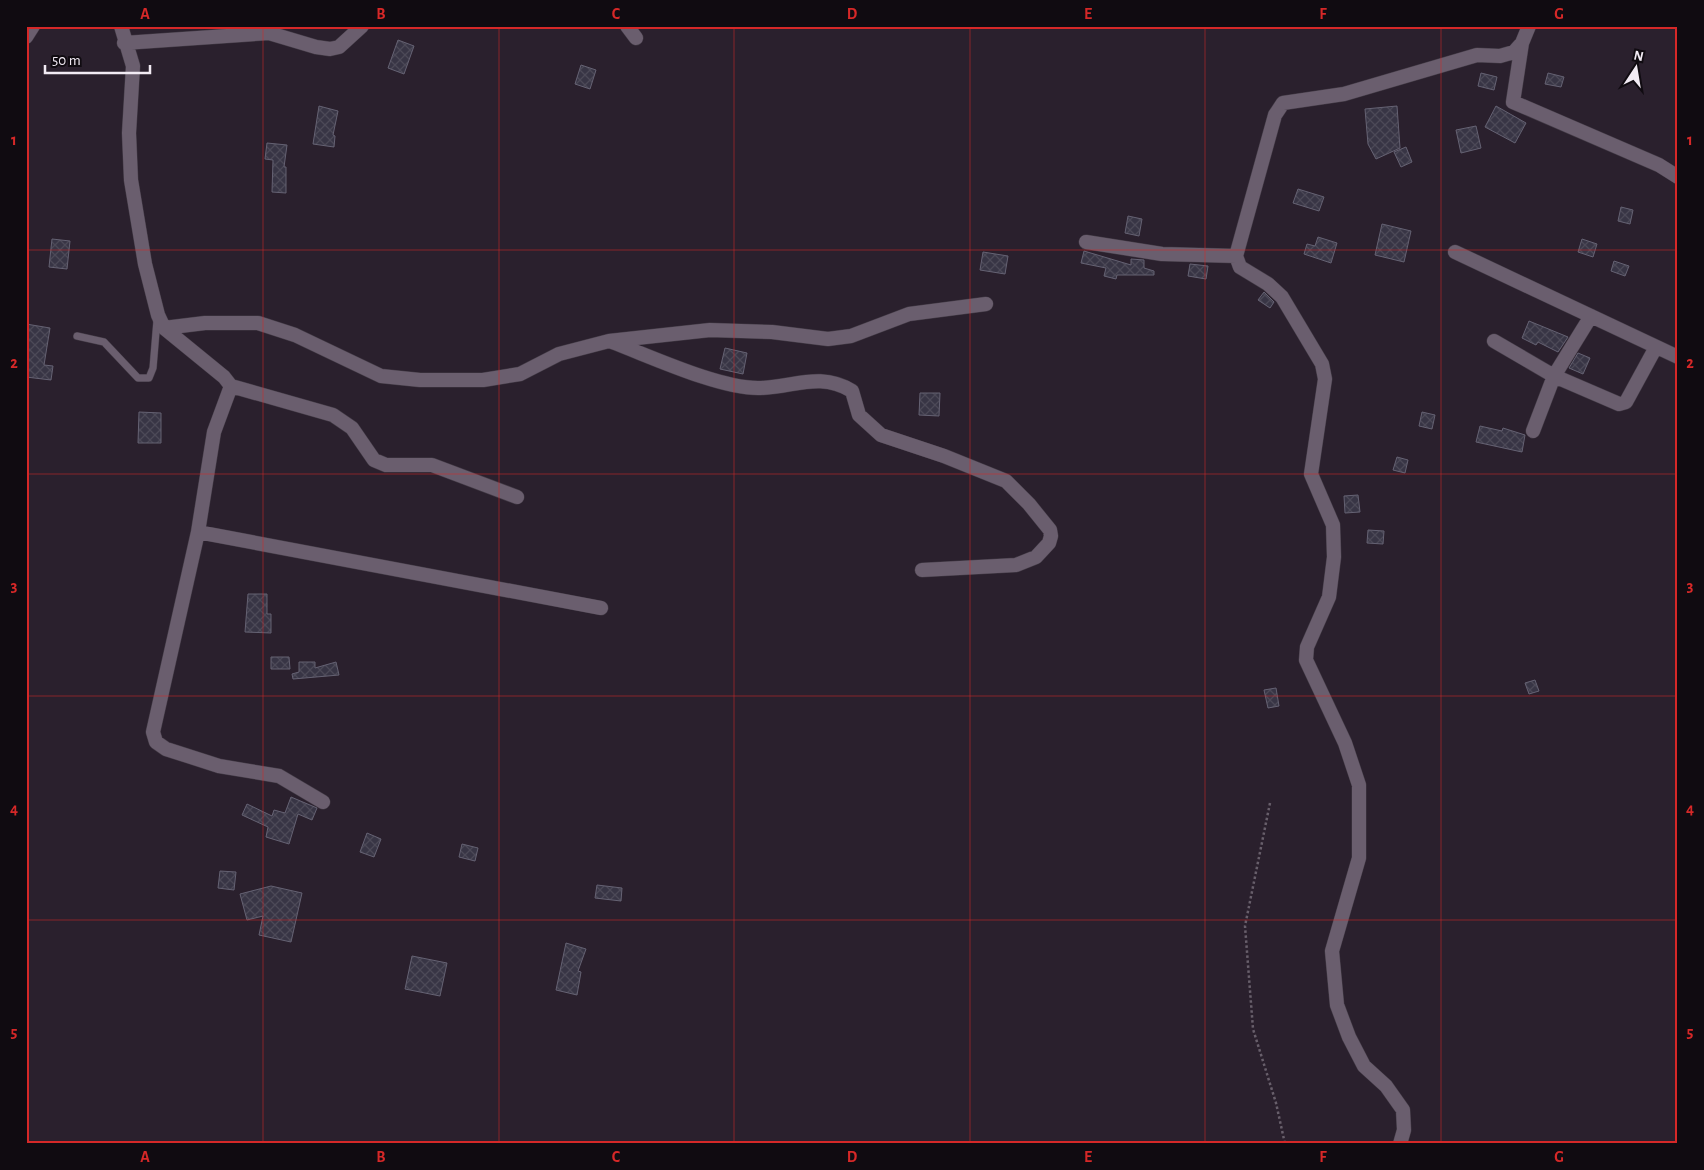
<svg xmlns="http://www.w3.org/2000/svg" width="1704" height="1170" viewBox="0 0 1704 1170" font-family="'Alegreya Sans',sans-serif">
	<style>
		.building { fill: url(#building-cross-hatch); stroke: #656273 }
		.lines { fill: none; stroke-linecap: round; stroke-linejoin: round }
		.lane-casing { stroke: #433b46; stroke-width: 8 }
		.street-casing { stroke: #433b46; stroke-width: 15 }
		.path { stroke: #685f6b; stroke-width: 2.5; stroke-dasharray: 2.5 2.5; stroke-linecap: butt }
		.lane { stroke: #6a5e6e; stroke-width: 7 }
		.street { stroke: #6a5e6e; stroke-width: 14 }
		.grid { fill: none; stroke: #d62828; stroke-width: 1; stroke-opacity: 0.55 }
		.neatline { fill: none; stroke: #d62828; stroke-width: 2 }
		.grid-label { font-size: 16px; text-anchor: middle; font-weight: bold; fill: #d62828 }
	</style>
	<defs>
		<pattern id="building-cross-hatch" width="8" height="8" patternUnits="userSpaceOnUse" patternTransform="scale(1.25)"><rect width="8" height="8" fill="#383545"/><path d="M0 0l8 8M0 8l8-8" fill="none" stroke="#4c4957"/></pattern>
	</defs>
	<rect width="100%" height="100%" fill="#2a202d"/>
	<path class="building" d="M398,40L414,46L404,74L388,68Z
		M581,65L596,70L590,89L575,84Z
		M1481,73L1497,77L1494,90L1478,86Z
		M1548,73L1564,77L1561,87L1545,84Z
		M319,106L338,111L333,135L335,136L334,147L313,144Z
		M1397,106L1400,148L1376,159L1368,144L1365,109Z
		M1496,106L1526,123L1515,143L1485,127Z
		M1476,126L1481,148L1461,153L1456,130Z
		M267,143L287,145L284,167H286V193L272,192L273,160L265,159Z
		M1406,147L1412,162L1401,167L1394,152Z
		M1298,189L1324,197L1319,211L1293,203Z
		M1621,207L1633,210L1630,224L1618,221Z
		M1128,216L1142,219L1139,236L1125,233Z
		M1382,224L1411,231L1404,262L1375,255Z
		M1318,237L1337,243L1331,263L1304,254L1307,244L1315,246Z
		M52,239L70,241L67,269L49,267Z
		M1582,239L1597,244L1593,257L1578,252Z
		M1084,251L1131,265V259L1144,260V268L1154,271V275H1117L1116,279L1104,276L1106,268L1081,263Z
		M983,252L1008,256L1005,274L980,270Z
		M1614,261L1629,266L1625,276L1611,271Z
		M1190,264L1208,266L1206,279L1188,276Z
		M1264,292L1274,302L1270,308L1258,300Z
		M1529,321L1568,337L1558,352L1538,342L1536,345L1522,338Z
		M26,324L50,328L44,365L53,366L51,380L26,377Z
		M725,348L747,353L743,374L720,369Z
		M1578,353L1590,358L1583,374L1569,368Z
		M920,393H940L939,416L919,415Z
		M139,412L161,413V443H138Z
		M1422,412L1435,415L1432,429L1419,426Z
		M1480,426L1502,431L1503,428L1525,435L1522,452L1476,442Z
		M1397,457L1408,460L1405,473L1393,470Z
		M1358,495L1360,512L1345,513L1344,496Z
		M1368,530L1384,531L1383,544L1367,543Z
		M248,594H267V614H271V633L245,632Z
		M271,657H289L290,669H271Z
		M299,662H315V668L336,662L339,675L293,679L292,674L299,672Z
		M1535,680L1539,691L1529,694L1525,683Z
		M1276,688L1279,706L1268,708L1264,690Z
		M291,797L317,808L312,820L298,814L289,844L266,837L268,827L242,815L247,804L272,816L274,810L285,813Z
		M367,833L381,839L374,857L360,852Z
		M462,844L478,848L475,861L459,857Z
		M220,871L236,872L234,890L218,888Z
		M597,885L622,888L621,901L595,898Z
		M271,886L302,893L291,942L259,935L263,916L247,920L240,894Z
		M566,943L586,949L578,971L581,972L577,995L556,990Z
		M412,956L447,963L440,996L405,989Z"/>
	<g class="lines">
		<g class="lane-casing">
			<path id="lane" d="M77,336L104,342L138,378H149L153,368L157,320"/>
		</g>
		<g class="street-casing">
			<path id="street" d="M121,26L133,66L129,133L131,180L145,264L158,315L164,328L224,377L231,386L214,432L198,532L153,732L156,742L166,749L219,766L279,776L323,802
				M627,26L636,38
				M26,37L33,26
				M124,43L269,33L316,47L330,49L339,47L362,26
				M1522,43L1513,102L1659,165L1678,177
				M1086,242L1162,254L1236,256
				M1455,252L1678,357
				M164,328L205,323H258L295,335L381,376L420,380H483L520,374L559,354L609,341L710,330L772,332L828,339L851,336L909,314L986,304
				M1494,341L1554,376L1619,404L1626,402L1656,347
				M612,342C652,357 718,388 758,388C793,388 819,371 852,391L859,415L881,435L944,456L1006,481L1029,504L1050,530L1051,536L1049,543L1036,557L1016,565L922,570
				M231,386L333,415L352,428L374,460L386,465H432L517,497
				M1533,431L1554,376L1591,316
				M198,532L601,608
				M1400,1144L1404,1130L1403,1110L1386,1086L1364,1066L1349,1037L1337,1005L1332,951L1359,858V785L1345,743L1306,660L1307,647L1329,597L1334,557L1333,525L1311,474L1325,379L1322,364L1282,297L1268,284L1240,267L1236,256L1275,115L1283,103L1344,94L1477,55L1500,56L1514,52L1522,43L1529,26"/>
		</g>
		<path class="path" d="M1270,803L1245,926L1253,1029L1276,1103L1285,1144"/>
		<use href="#lane" class="lane"/>
		<use href="#street" class="street"/>
	</g>
	<path class="grid" d="M263,26V1144M499,26V1144M734,26V1144M970,26V1144M1205,26V1144M1441,26V1144M26,250H1678M26,474H1678M26,696H1678M26,920H1678"/>
	<rect width="1704" height="1170" fill="none" stroke="#100b11" stroke-width="55"/>
	<g transform="translate(1636 68) rotate(12)" stroke="#100b11" stroke-width="4" paint-order="stroke">
	<path d="M0-4L9 19L0 12L-9 19Z" fill="#f2ebf4"/>
	<text y="-8" font-size="14" font-weight="bold" text-anchor="middle" fill="#f2ebf4">N</text>
	</g>
	<path d="M45 65v8h105v-8" fill="none" stroke="#f2ebf4" stroke-width="2.5"/>
	<text x="52" y="65" font-size="15" fill="#f2ebf4" stroke="#100b11" stroke-width="4" paint-order="stroke">50 m</text>
	<rect x="28" y="28" width="1648" height="1114" class="neatline"/>
	<g class="grid-label">
		<text x="145" y="19">A</text>
		<text x="381" y="19">B</text>
		<text x="616" y="19">C</text>
		<text x="852" y="19">D</text>
		<text x="1088" y="19">E</text>
		<text x="1323" y="19">F</text>
		<text x="1559" y="19">G</text>
		<text x="14" y="145">1</text>
		<text x="1690" y="145">1</text>
		<text x="14" y="368">2</text>
		<text x="1690" y="368">2</text>
		<text x="14" y="591">3</text>
		<text x="1690" y="591">3</text>
		<text x="14" y="814">4</text>
		<text x="1690" y="814">4</text>
		<text x="14" y="1037">5</text>
		<text x="1690" y="1037">5</text>
		<text x="145" y="1162">A</text>
		<text x="381" y="1162">B</text>
		<text x="616" y="1162">C</text>
		<text x="852" y="1162">D</text>
		<text x="1088" y="1162">E</text>
		<text x="1323" y="1162">F</text>
		<text x="1559" y="1162">G</text>
	</g>
</svg>
